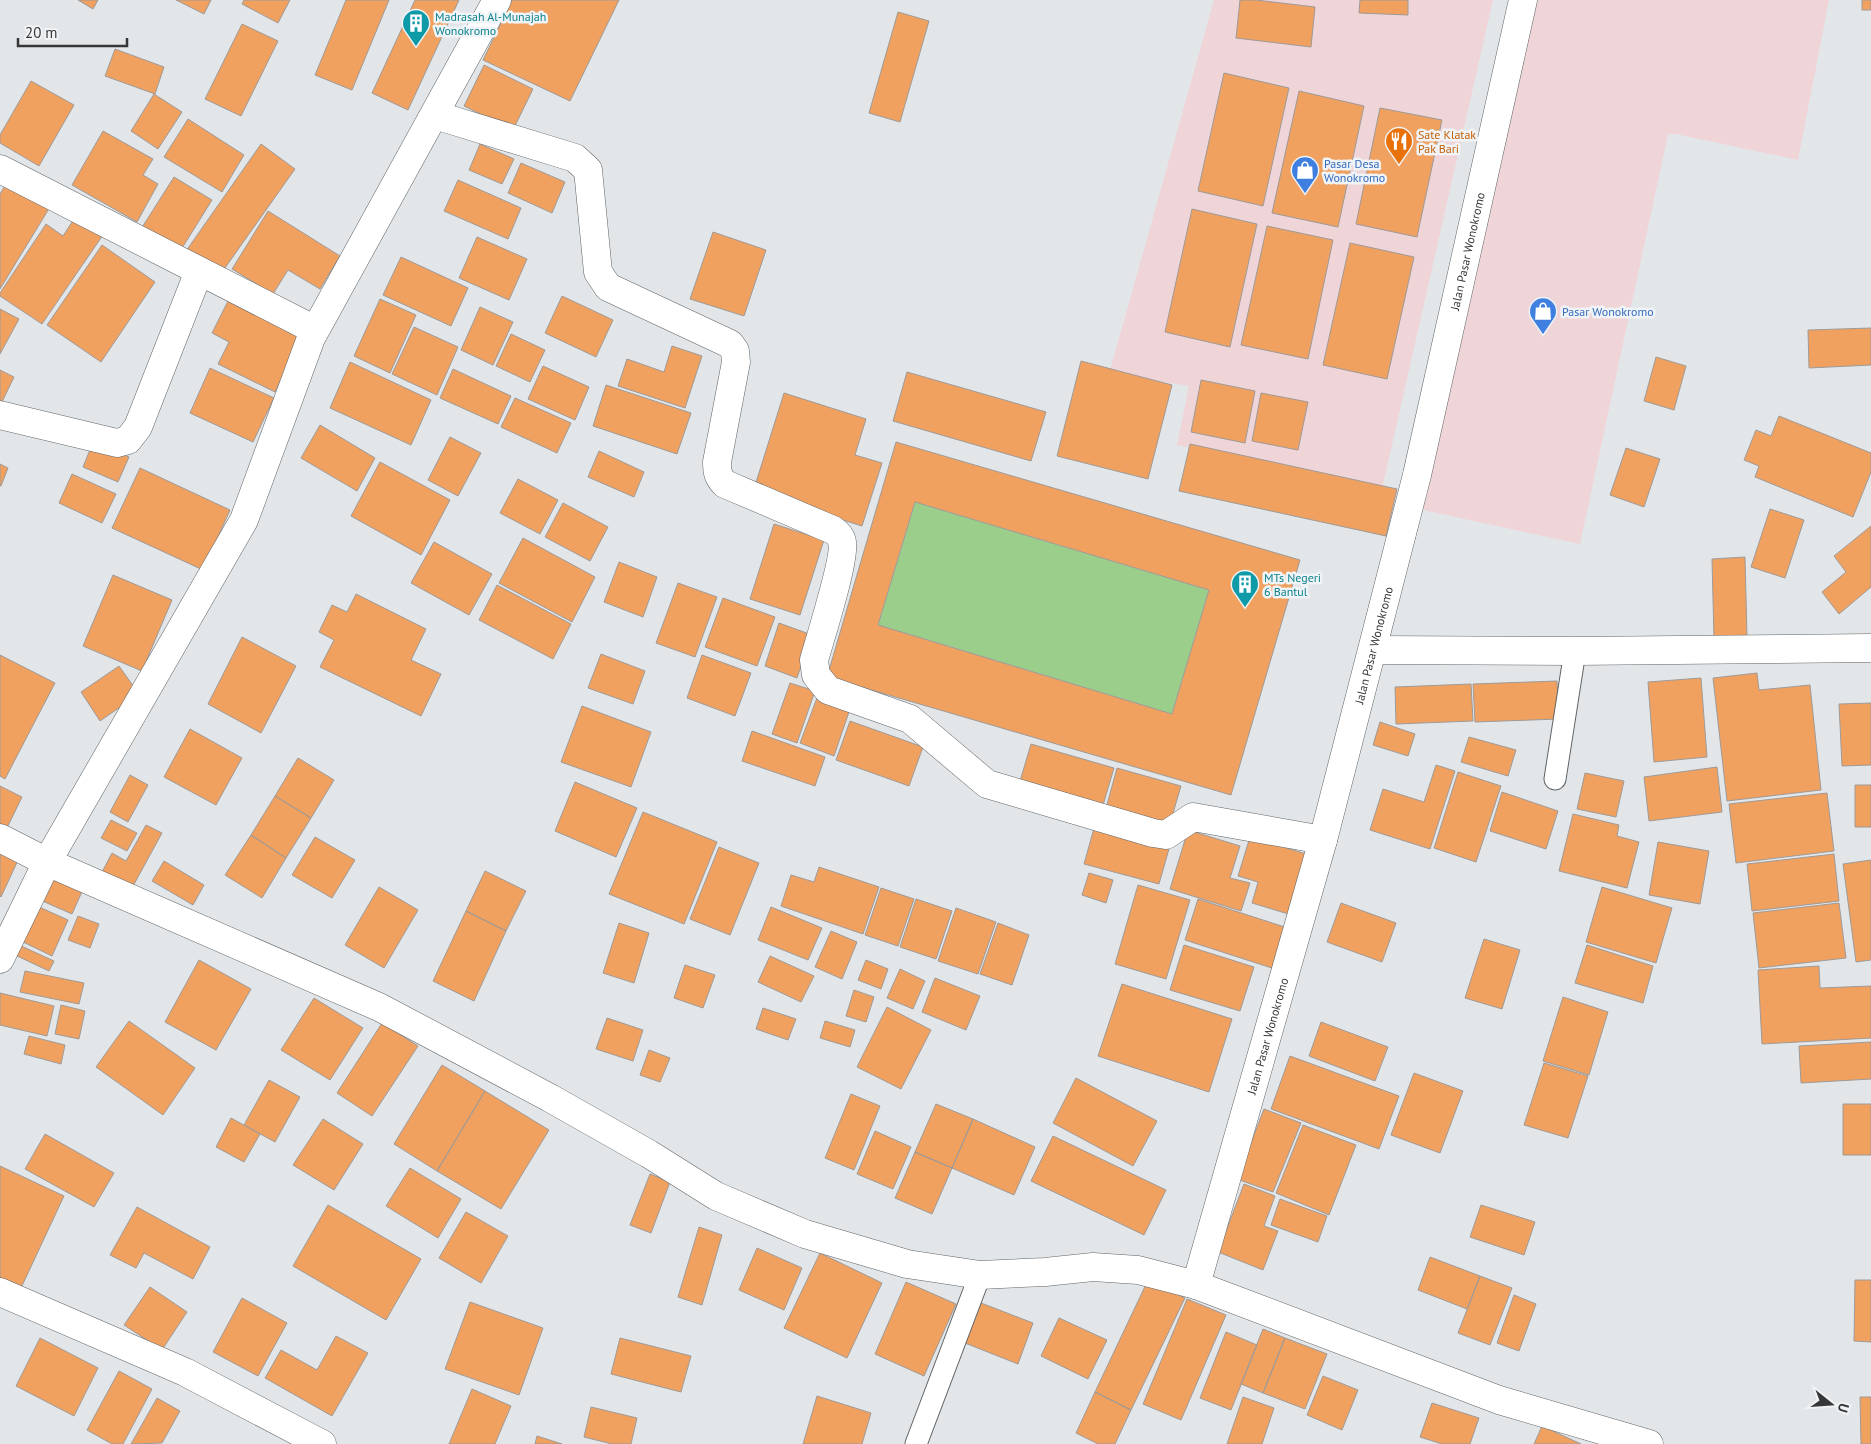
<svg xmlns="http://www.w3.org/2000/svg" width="1871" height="1444" viewBox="0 0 1871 1444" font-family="'PT Sans',sans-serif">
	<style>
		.commercial { fill: #efd4d8 }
		.pitch { fill: #9bcd8b }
		.building { fill: #f0a160; stroke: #9e9a98; fill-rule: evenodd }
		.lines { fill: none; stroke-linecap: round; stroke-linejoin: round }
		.lane-casing { stroke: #616466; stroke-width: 23 }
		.street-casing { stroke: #616466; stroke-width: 29 }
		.lane { stroke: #fff; stroke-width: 21 }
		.street { stroke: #fff; stroke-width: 28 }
		.labels { text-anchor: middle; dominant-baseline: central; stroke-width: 5; stroke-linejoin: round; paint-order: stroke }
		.culture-label { font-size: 12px; fill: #0d838f; stroke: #f0f4f6; text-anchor: start }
		.food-label { font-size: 12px; fill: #c56008; stroke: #f0f4f6; text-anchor: start }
		.shop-label { font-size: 12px; fill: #366cbe; stroke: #f0f4f6; text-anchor: start }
		.street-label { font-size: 12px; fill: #363738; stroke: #f0f4f6 }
	</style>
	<rect width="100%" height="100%" fill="#e3e6e9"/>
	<path class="commercial" d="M1214,0H1493L1382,489L1177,445L1189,386L1109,374Z
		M1533,0H1829L1798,160L1676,134H1668L1580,544L1423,510Z"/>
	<path class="pitch" d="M915,502L1209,590L1172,714L878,625Z"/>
	<path class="building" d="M78,0H98L93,9Z
		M176,0H211L204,14Z
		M244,0H290L278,23L242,4Z
		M346,0H389L352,90L315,75Z
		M415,0H459L408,110L372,93Z
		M512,0H619L570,101L483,60Z
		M1240,0H1256L1315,7L1311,47L1236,38Z
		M1360,0H1408V15L1359,13Z
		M1862,0H1871V10H1862Z
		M898,12L929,21L900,122L869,113Z
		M242,24L278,41L241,116L205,99Z
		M115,49L164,67L155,94L105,76Z
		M484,65L533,89L513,130L464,106Z
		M1224,73L1289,88L1263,206L1198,191Z
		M31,81L74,105L39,166L0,143V135Z
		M1299,91L1364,106L1338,227L1272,213Z
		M154,94L182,112L158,149L131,131Z
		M1380,108L1442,120L1417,237L1356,224Z
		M188,119L244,155L222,192L164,157Z
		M103,131L153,159L143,175L158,184L137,222L72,185Z
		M261,144L295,169L220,275L186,251Z
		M480,144L514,159L502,184L469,170Z
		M521,163L565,182L552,213L508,193Z
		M174,177L212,200L179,253L141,229Z
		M458,180L521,208L508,239L444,211Z
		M8,181L50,207L0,289V194Z
		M1192,209L1257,224L1230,347L1165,332Z
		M268,211L340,256L320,289L288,270L273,294L232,269Z
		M78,213L105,232L42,324L0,296V293L46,224L63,236Z
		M1267,226L1333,240L1308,359L1241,345Z
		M713,232L766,250L744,316L690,299Z
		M477,237L527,259L509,300L459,278Z
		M1350,243L1414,257L1387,379L1323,365Z
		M102,245L155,282L101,362L47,325Z
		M401,257L468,288L451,326L383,295Z
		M562,296L613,320L596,357L545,333Z
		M230,297L303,335L275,392L218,364L229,342L212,333Z
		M380,299L416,315L390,373L354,356Z
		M480,307L513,322L493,365L461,350Z
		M0,309L19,319L0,354Z
		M414,327L458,347L437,395L392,374Z
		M1871,328V365L1809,368L1808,330Z
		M511,334L545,350L530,382L496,366Z
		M672,346L702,356L685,408L618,386L627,359L664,372Z
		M1656,357L1686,366L1674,410L1644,401Z
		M1081,361L1172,385L1148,479L1057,456Z
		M350,362L431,400L411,445L330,408Z
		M543,366L589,387L575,420L528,399Z
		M210,368L274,398L253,442L190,413Z
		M453,369L511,396L498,424L440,398Z
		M0,370L14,377L1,404H0Z
		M907,372L1046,412L1031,461L893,421Z
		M1201,380L1255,391L1245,443L1191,432Z
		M606,385L691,413L677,454L593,426Z
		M784,393L866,419L855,455L882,463L862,526L753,492Z
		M1261,393L1308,402L1298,450L1252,441Z
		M515,398L571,423L557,453L501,427Z
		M1779,416L1871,453V472L1853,517L1755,477L1759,466L1744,460L1756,430L1771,436Z
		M320,425L375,458L357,491L301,458Z
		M450,437L481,453L458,496L428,480Z
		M93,442L129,457L118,482L83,467Z
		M896,442L1300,560L1231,795L827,677ZM915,502L1209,590L1172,714L878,625Z
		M1190,444L1397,489L1386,536L1179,491Z
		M1626,448L1660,459L1644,507L1610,495Z
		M599,451L644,472L634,497L588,477Z
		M380,462L450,500L421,555L351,516Z
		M0,464L8,468L1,486H0Z
		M140,468L230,510L203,570L112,528Z
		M72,474L116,494L102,523L59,503Z
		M518,479L558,500L540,534L500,513Z
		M563,503L608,527L590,561L545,537Z
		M1770,509L1804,520L1785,578L1751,567Z
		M774,524L824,540L800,615L750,599Z
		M1871,526V587L1839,614L1822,592L1846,572L1834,556Z
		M523,538L595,577L572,622L499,583Z
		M434,542L492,574L469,615L411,583Z
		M1745,557L1747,637L1714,639L1712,559Z
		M619,562L657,577L643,617L604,602Z
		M113,575L172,600L142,671L83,646Z
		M678,583L717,597L695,657L656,643Z
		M497,585L571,624L553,659L479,620Z
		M356,594L426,629L411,660L441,674L421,716L320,667L334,640L319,632L332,605L347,612Z
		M723,598L775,617L757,666L705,647Z
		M779,623L812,635L797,678L765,666Z
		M242,637L296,666L261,733L208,704Z
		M601,654L645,671L633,704L588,688Z
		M0,655L55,683L5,779L0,776Z
		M702,655L751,673L735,716L687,698Z
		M119,666L139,694L100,721L81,692Z
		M1757,673L1759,690L1810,685L1821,790L1727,801L1713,678Z
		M1701,678L1707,757L1654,762L1648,682Z
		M1557,681L1559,719L1475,722L1473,684Z
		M790,683L815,691L797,743L772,734Z
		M1471,684L1473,721L1396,724L1395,687Z
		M817,698L850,709L834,756L800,743Z
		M1871,703V765L1842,766L1839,704Z
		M582,706L651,732L631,787L561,762Z
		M850,721L923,747L909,786L836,760Z
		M1380,722L1415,734L1408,756L1373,745Z
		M190,729L242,758L216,805L164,777Z
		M752,731L825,757L815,786L742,761Z
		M1469,737L1516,750L1508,776L1461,762Z
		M1031,744L1114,768L1101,812L1018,788Z
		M298,758L334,780L311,818L275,796Z
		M1436,765L1455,771L1430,849L1370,830L1383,789L1424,802Z
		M1717,767L1722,812L1649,821L1644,777Z
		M1117,768L1181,786L1168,830L1105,812Z
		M1458,772L1501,786L1476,862L1434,848Z
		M1585,773L1624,781L1616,817L1577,809Z
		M130,775L148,785L128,822L110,812Z
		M575,782L637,808L616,857L555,831Z
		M1855,785H1871V827H1855Z
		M0,786L22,797L4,834L0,832Z
		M1502,792L1558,811L1546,849L1490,831Z
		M1827,793L1834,851L1736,863L1729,804Z
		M275,796L311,818L286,858L251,835Z
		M643,812L717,842L684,924L609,894Z
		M1573,814L1619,825L1617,836L1639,842L1627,888L1559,871Z
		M111,820L137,833L127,851L101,838Z
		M1096,821L1171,842L1159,884L1084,864Z
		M146,825L162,833L132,888L102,872L112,853L126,861Z
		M1188,830L1240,846L1230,878L1250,883L1241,911L1170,889Z
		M251,835L286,858L262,898L225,875Z
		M315,837L355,860L332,898L292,875Z
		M1250,837L1313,856L1295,916L1252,903L1258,882L1238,876Z
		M1658,842L1709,851L1700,904L1649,895Z
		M719,847L759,863L730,935L690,919Z
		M0,849L19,858L1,897L0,896Z
		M1834,854L1839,901L1752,911L1747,864Z
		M1871,860V960L1856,962L1843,864Z
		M164,861L204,885L193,905L152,881Z
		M819,867L879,887L863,934L781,906L791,875L814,882Z
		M50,869L85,885L72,914L38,899Z
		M485,871L526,891L506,931L466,911Z
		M1089,873L1113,880L1106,903L1082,895Z
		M1138,885L1190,900L1166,979L1115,964Z
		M379,887L418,910L384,968L345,945Z
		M1602,887L1672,908L1656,963L1586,942Z
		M881,888L914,899L898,946L865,935Z
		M916,899L952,911L936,959L900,947Z
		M1198,899L1294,930L1281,971L1185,940Z
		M1341,903L1396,923L1382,962L1327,942Z
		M1839,903L1846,958L1759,968L1753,913Z
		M37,906L68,920L52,956L21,941Z
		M771,907L822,928L808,960L758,940Z
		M956,908L996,922L978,974L938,961Z
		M466,911L506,931L474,1001L433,981Z
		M78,916L99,924L90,948L68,940Z
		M619,923L649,933L634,983L603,973Z
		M998,923L1029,935L1012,985L980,974Z
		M831,931L857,942L842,979L815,967Z
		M1484,939L1520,950L1502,1009L1465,998Z
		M19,945L54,961L49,971L15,955Z
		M1184,945L1254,967L1240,1011L1170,990Z
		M1587,945L1653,966L1643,1003L1575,983Z
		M770,956L814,976L801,1002L758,982Z
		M199,960L251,989L216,1050L165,1022Z
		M866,960L888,969L881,989L858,980Z
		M685,965L715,975L703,1008L674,998Z
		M1819,966L1820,988L1871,986V1038L1762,1044L1758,970Z
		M900,969L925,981L913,1009L887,998Z
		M25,971L84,983L79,1004L20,992Z
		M935,978L980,996L966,1030L922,1012Z
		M1122,984L1232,1019L1209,1092L1098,1056Z
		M854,990L874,997L866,1022L846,1016Z
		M0,993L54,1006L47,1036L0,1025Z
		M1563,997L1608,1012L1589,1075L1543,1061Z
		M314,998L363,1028L330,1080L281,1050Z
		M61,1005L85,1011L79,1039L55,1034Z
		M887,1007L931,1030L901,1089L857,1067Z
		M763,1008L796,1019L788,1040L756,1029Z
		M607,1018L643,1030L633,1061L596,1049Z
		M129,1021L195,1068L163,1115L96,1067Z
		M825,1021L855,1030L850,1047L820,1038Z
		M1321,1022L1388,1047L1375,1081L1309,1056Z
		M382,1023L418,1046L372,1116L337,1093Z
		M29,1036L65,1045L61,1064L24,1054Z
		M1871,1042V1079L1801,1083L1799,1046Z
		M649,1050L670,1058L660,1082L640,1075Z
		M1290,1056L1399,1096L1379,1149L1271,1109Z
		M1544,1063L1588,1076L1568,1138L1524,1125Z
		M442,1065L485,1091L437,1171L394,1144Z
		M1414,1073L1463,1091L1440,1153L1391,1135Z
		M1076,1078L1157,1121L1133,1166L1053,1123Z
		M269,1080L300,1097L275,1142L244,1125Z
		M485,1091L549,1130L501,1209L437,1171Z
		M851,1094L880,1106L854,1170L825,1158Z
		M936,1104L973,1119L952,1168L915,1152Z
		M1843,1104H1871V1155H1843Z
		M1264,1109L1301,1123L1273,1192L1237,1179Z
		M231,1118L260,1134L244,1162L216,1147Z
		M323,1119L363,1144L334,1190L293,1165Z
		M973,1119L1035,1147L1014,1195L952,1168Z
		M1303,1125L1356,1145L1329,1215L1276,1193Z
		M875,1131L911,1147L893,1189L857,1174Z
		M45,1134L114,1173L94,1207L25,1169Z
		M1053,1136L1166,1190L1144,1235L1031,1181Z
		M915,1152L952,1168L932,1214L895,1198Z
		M0,1166L64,1196L21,1288L0,1278Z
		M410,1168L461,1199L438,1238L386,1206Z
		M650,1174L670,1182L651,1233L630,1225Z
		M1244,1184L1275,1196L1264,1226L1278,1231L1263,1270L1218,1252Z
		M1280,1199L1327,1216L1318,1242L1271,1225Z
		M328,1205L421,1259L386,1320L293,1266Z
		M1481,1205L1535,1222L1524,1255L1470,1237Z
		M137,1207L210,1247L193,1279L144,1253L136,1268L110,1255Z
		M466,1212L508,1236L481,1283L439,1258Z
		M699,1227L722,1235L702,1305L678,1297Z
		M757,1248L802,1268L784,1310L739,1290Z
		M820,1253L882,1283L847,1358L784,1328Z
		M1430,1257L1480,1276L1467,1309L1418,1290Z
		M1480,1276L1512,1288L1490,1345L1458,1333Z
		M1148,1280L1185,1298L1131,1410L1095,1392Z
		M1855,1280H1871V1342L1854,1341Z
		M906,1282L956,1304L924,1376L875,1354Z
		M150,1287L187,1312L162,1350L124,1325Z
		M1514,1295L1536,1304L1519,1351L1497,1343Z
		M242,1298L287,1323L258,1376L213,1352Z
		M1187,1299L1226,1315L1181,1420L1143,1404Z
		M470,1302L543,1328L519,1395L445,1369Z
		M981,1303L1033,1323L1018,1364L965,1343Z
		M1059,1318L1107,1340L1088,1379L1041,1356Z
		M1263,1329L1285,1338L1263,1393L1241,1384Z
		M1226,1332L1257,1345L1231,1410L1200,1398Z
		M336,1336L368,1353L332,1416L265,1378L281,1350L317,1370Z
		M40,1338L98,1368L74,1416L16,1386Z
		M620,1338L691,1356L681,1392L611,1374Z
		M1285,1338L1327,1354L1305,1409L1263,1393Z
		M119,1371L152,1389L123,1444H112L87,1430Z
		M1323,1376L1358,1390L1342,1430L1307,1415Z
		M472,1389L511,1406L495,1444H449Z
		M1095,1392L1131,1410L1115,1444H1098L1076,1433Z
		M817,1396L871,1413L862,1444H803Z
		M1243,1397L1274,1408L1262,1444H1227Z
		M1860,1397H1871V1444H1861Z
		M157,1398L180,1411L162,1443L131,1444Z
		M1432,1403L1479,1418L1470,1444H1442L1420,1437Z
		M591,1407L637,1418L631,1444H612L584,1437Z
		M1542,1426L1581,1444H1534Z
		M537,1436L562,1444H535Z"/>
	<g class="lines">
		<g class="lane-casing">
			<path id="lane" d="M1555,779L1575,651
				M916,1444L980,1275"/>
		</g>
		<g class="street-casing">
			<g id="street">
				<path d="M435,115L575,158L588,170L598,272L608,287L730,344L735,351L736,362L717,462C717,472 718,477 725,484L833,530C837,533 841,536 842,542C846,557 820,639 814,660L816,675L828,690L910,719L987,784L1153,833L1166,835L1193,817L1323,840"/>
				<path d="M0,169L315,330"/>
				<path d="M0,415L117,443L128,440L138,427L199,271"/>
				<path d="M1373,650L1575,651L1871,648"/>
				<path d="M0,838L47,862L379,1007L550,1098L649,1154L716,1196L805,1234L907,1264L980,1275L1045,1272L1093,1267L1138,1270L1196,1285L1499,1400L1649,1444"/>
				<path d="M0,959L47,862L244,520L311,338L497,0"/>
				<path id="s1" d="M1196,1285L1323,840L1417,475L1523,0"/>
				<path d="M0,1292L185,1372L322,1444"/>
			</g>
		</g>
		<use href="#lane" class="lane"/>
		<use href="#street" class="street"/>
	</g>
	<defs>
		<g id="building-pin" transform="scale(1.4375)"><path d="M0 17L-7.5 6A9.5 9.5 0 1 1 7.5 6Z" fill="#0f9aa8" stroke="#f0f4f6"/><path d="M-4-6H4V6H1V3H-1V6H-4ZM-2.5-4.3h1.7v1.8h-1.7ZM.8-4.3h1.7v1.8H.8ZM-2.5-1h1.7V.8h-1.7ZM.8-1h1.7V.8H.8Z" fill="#fff"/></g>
		<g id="restaurant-pin" transform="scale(1.4375)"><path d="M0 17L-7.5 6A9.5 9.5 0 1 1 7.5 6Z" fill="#e8710a" stroke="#f0f4f6"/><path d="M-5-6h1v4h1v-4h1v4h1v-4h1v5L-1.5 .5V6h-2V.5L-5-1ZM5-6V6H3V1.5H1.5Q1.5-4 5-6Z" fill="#fff"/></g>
		<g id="shop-pin" transform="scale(1.4375)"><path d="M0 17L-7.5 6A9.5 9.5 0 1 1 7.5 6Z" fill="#3f7fe0" stroke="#f0f4f6"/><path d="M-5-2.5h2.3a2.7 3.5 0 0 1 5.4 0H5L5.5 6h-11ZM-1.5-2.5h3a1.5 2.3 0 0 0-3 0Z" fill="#fff"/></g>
	</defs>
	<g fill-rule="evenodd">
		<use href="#building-pin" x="416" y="23"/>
		<use href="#restaurant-pin" x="1399" y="141"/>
		<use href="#shop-pin" x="1305" y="170"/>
		<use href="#shop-pin" x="1543" y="311"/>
		<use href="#building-pin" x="1245" y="584"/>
	</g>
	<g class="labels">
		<g class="culture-label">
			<text x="435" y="16">Madrasah Al-Munajah<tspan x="435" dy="14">Wonokromo</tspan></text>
			<text x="1264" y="577">MTs Negeri<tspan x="1264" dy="14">6 Bantul</tspan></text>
		</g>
		<g class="food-label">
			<text x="1418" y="134">Sate Klatak<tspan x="1418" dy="14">Pak Bari</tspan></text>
		</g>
		<g class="shop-label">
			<text x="1324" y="163">Pasar Desa<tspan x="1324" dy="14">Wonokromo</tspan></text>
			<text x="1562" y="311">Pasar Wonokromo</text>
		</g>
		<g class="street-label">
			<text stroke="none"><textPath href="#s1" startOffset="1069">Jalan Pasar Wonokromo</textPath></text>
			<text stroke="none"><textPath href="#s1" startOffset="664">Jalan Pasar Wonokromo</textPath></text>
			<text stroke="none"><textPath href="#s1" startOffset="259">Jalan Pasar Wonokromo</textPath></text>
		</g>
	</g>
	<g transform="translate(1831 1404) rotate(107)" stroke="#f0f4f6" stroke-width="4" paint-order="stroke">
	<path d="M0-4L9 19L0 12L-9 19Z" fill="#363738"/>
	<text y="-8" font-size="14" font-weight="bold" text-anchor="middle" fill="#363738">U</text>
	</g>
	<path d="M18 38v8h109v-8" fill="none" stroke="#363738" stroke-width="2.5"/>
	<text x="25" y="38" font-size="15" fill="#363738" stroke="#f0f4f6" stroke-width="4" paint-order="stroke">20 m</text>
</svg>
